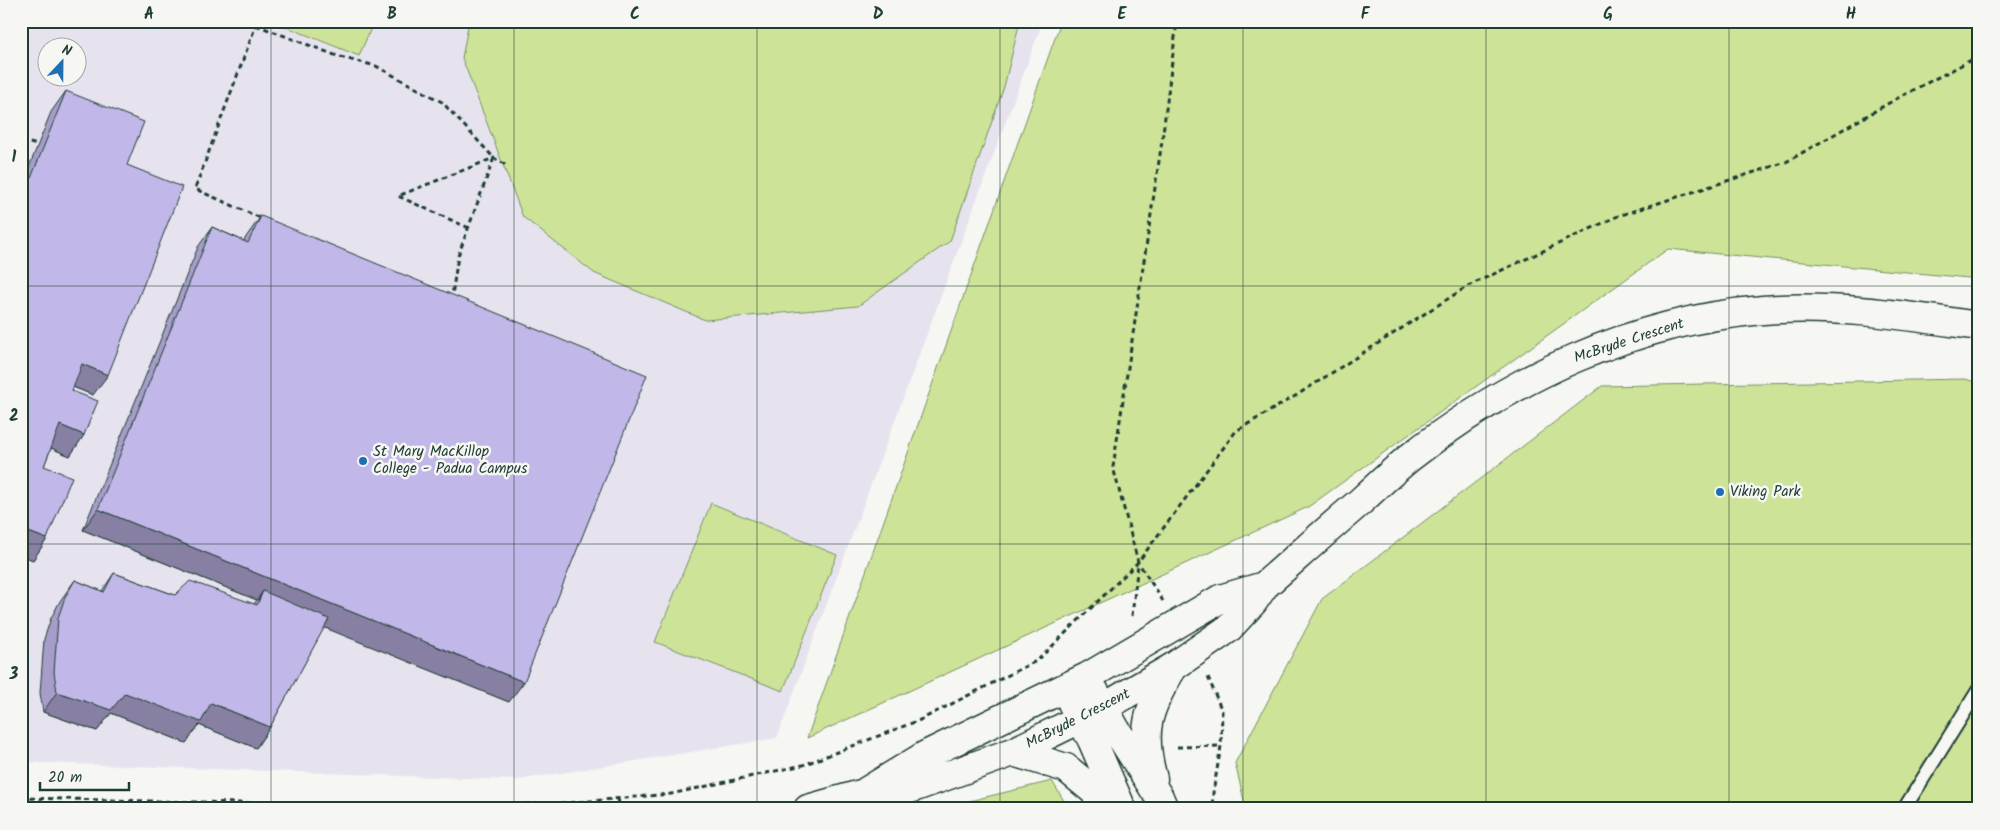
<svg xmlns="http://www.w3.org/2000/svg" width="2000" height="830" viewBox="0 0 2000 830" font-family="Kalam,sans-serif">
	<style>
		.built { fill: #e6e3ef; fill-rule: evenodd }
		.green { fill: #cde398; stroke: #769066 }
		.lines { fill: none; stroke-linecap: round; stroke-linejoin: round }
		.service-casing { stroke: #1f3d34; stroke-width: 16 }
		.tertiary-casing { stroke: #1f3d34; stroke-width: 31 }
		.path { stroke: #1f3d34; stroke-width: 3; stroke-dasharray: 5 4; stroke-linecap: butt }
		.service { stroke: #f6f6f2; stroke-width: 12 }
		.tertiary { stroke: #f6f6f2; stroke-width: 28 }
		.wall { fill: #a69dc8; stroke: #1f3d34 }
		.shaded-wall { fill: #8780a2; stroke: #1f3d34 }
		.building { fill: #c1b7e8; stroke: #1f3d34 }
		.grid { fill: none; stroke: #1f3d34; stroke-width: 1; stroke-opacity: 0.55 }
		.poi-dot { fill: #1f6fb2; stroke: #f6f6f2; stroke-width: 2 }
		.labels { text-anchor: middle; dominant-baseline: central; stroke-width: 5; stroke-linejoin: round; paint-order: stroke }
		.street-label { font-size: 15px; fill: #1f3d34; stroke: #f6f6f2 }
		.poi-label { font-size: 15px; fill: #1f3d34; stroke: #f6f6f2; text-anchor: start }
		.neatline { fill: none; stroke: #1f3d34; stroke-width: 2 }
		.grid-label { font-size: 16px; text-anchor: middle; font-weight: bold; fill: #1f3d34 }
	</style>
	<rect width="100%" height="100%" fill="#f6f6f2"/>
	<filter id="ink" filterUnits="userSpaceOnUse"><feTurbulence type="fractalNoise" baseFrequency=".02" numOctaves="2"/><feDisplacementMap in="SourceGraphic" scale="10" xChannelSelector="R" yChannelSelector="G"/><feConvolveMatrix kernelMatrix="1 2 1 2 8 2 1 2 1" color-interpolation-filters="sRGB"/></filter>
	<g filter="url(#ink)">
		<path class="built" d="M21,21H1043L777,738L518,780L21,762ZM48,48H78V78H48Z"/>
		<path class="green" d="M272,21H374L359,56Z
			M469,21H1020L1004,87L950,241L858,306L705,320L594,273L523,217L462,58Z
			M1061,21H1979V279L1668,249L1308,507L807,738Z
			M1965,379L1979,383V809H1246L1235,763L1322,599L1602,386Z
			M711,503L837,555L783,691L655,642Z
			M1052,781L1069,809H936Z"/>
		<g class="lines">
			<g class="service-casing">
				<path id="service" d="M1904,809L1979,689"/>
			</g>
			<g class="tertiary-casing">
				<path id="tertiary" d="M1095,692L1115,728L1159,797L1164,809
					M1072,703L1092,740L1122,809
					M1013,752L1066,768L1094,791L1104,809
					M1153,779C1140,731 1147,710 1172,669
					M867,791L926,755L1087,677L1220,599L1264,586
					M808,809L861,794L907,790L1013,752L1078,720L1108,705L1173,667L1228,629L1253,602L1264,586C1296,558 1328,529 1361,501C1376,487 1392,472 1409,458C1511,378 1632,321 1763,310C1834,304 1908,316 1979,326"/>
			</g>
			<path class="path" d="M256,25L340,57L376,66L442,102L494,158L458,256L451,302L195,189Z
				M21,70V71
				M21,141L38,145
				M469,228L398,196L494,158L506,165
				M1163,601L1138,562L1113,467L1162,141L1177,21
				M1132,616L1138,563
				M1208,677L1222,711L1221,746L1213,793L1212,809
				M1177,747L1221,746
				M21,798L371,806L555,804L671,794L803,765L920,720L1038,660L1138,562L1236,431L1297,395L1468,286L1618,216L1786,162L1896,99L1979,56
				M618,798L620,809"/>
			<use href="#service" class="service"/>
			<use href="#tertiary" class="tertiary"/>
		</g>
		<path class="wall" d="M66,91L127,165L93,395L73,387L72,391L84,435L70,456L51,448L44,466L47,539L33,560L21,555V187L51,112Z
			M261,216L509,702L324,627L270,727L256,748L199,725L186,743L111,713L97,731L43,712L40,693L44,639L51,618L60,601L75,580L102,591L114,573L175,595L254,604L257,600L83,530L198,247L212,227L244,241L246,237Z"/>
		<path class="shaded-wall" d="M82,364L108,375L93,395L68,385Z
			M60,425L84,435L70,456L46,446Z
			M98,509L524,682L509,702L258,601L263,591L257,600L83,530Z
			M21,529L47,539L33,560L21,555Z
			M57,692L125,693L211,703L270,727L256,748L199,725L186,743L111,713L97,731L43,712Z"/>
		<path class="building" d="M66,91L144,122L127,165L182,187L108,375L82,364L72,391L98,401L84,435L60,425L44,466L72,477L47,539L21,529V203Z
			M261,216L647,375L524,682L98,509L212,227L248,243Z
			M114,573L175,595L190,581L257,605L263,591L329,619L270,727L211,703L201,722L125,693L111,710L57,692L54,672L58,618L65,597L75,580L104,592Z"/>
	</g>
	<path class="grid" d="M271,21V809M514,21V809M757,21V809M1000,21V809M1243,21V809M1486,21V809M1729,21V809M21,286H1979M21,544H1979"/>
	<g class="poi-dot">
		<circle cx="363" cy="461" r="5"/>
		<circle cx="1720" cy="492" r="5"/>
	</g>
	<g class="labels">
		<g class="street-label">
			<text transform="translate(1629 341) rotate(-18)">McBryde Crescent</text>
			<text transform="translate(1078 719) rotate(-27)">McBryde Crescent</text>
		</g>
		<g class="poi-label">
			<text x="373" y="452">St Mary MacKillop<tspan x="373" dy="17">College - Padua Campus</tspan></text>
			<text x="1730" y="492">Viking Park</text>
		</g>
	</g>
	<rect width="2000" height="830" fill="none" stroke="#f6f6f2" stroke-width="55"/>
	<g transform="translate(62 62) rotate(22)"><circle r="24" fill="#f6f6f2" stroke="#a0aca6"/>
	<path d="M0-4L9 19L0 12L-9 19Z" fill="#1f6fb2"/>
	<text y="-8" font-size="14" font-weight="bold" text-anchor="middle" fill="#1f3d34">N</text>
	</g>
	<path d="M40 782v8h89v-8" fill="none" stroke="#1f3d34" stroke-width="2.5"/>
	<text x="48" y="782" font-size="15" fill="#1f3d34" stroke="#f6f6f2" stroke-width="4" paint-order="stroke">20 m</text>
	<rect x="28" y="28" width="1944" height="774" class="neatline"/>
	<g class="grid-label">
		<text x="149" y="19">A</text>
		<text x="392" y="19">B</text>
		<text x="635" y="19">C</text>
		<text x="878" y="19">D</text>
		<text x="1122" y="19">E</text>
		<text x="1365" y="19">F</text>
		<text x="1608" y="19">G</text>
		<text x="1851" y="19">H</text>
		<text x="14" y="162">1</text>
		<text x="14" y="421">2</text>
		<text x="14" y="679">3</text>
	</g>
</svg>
